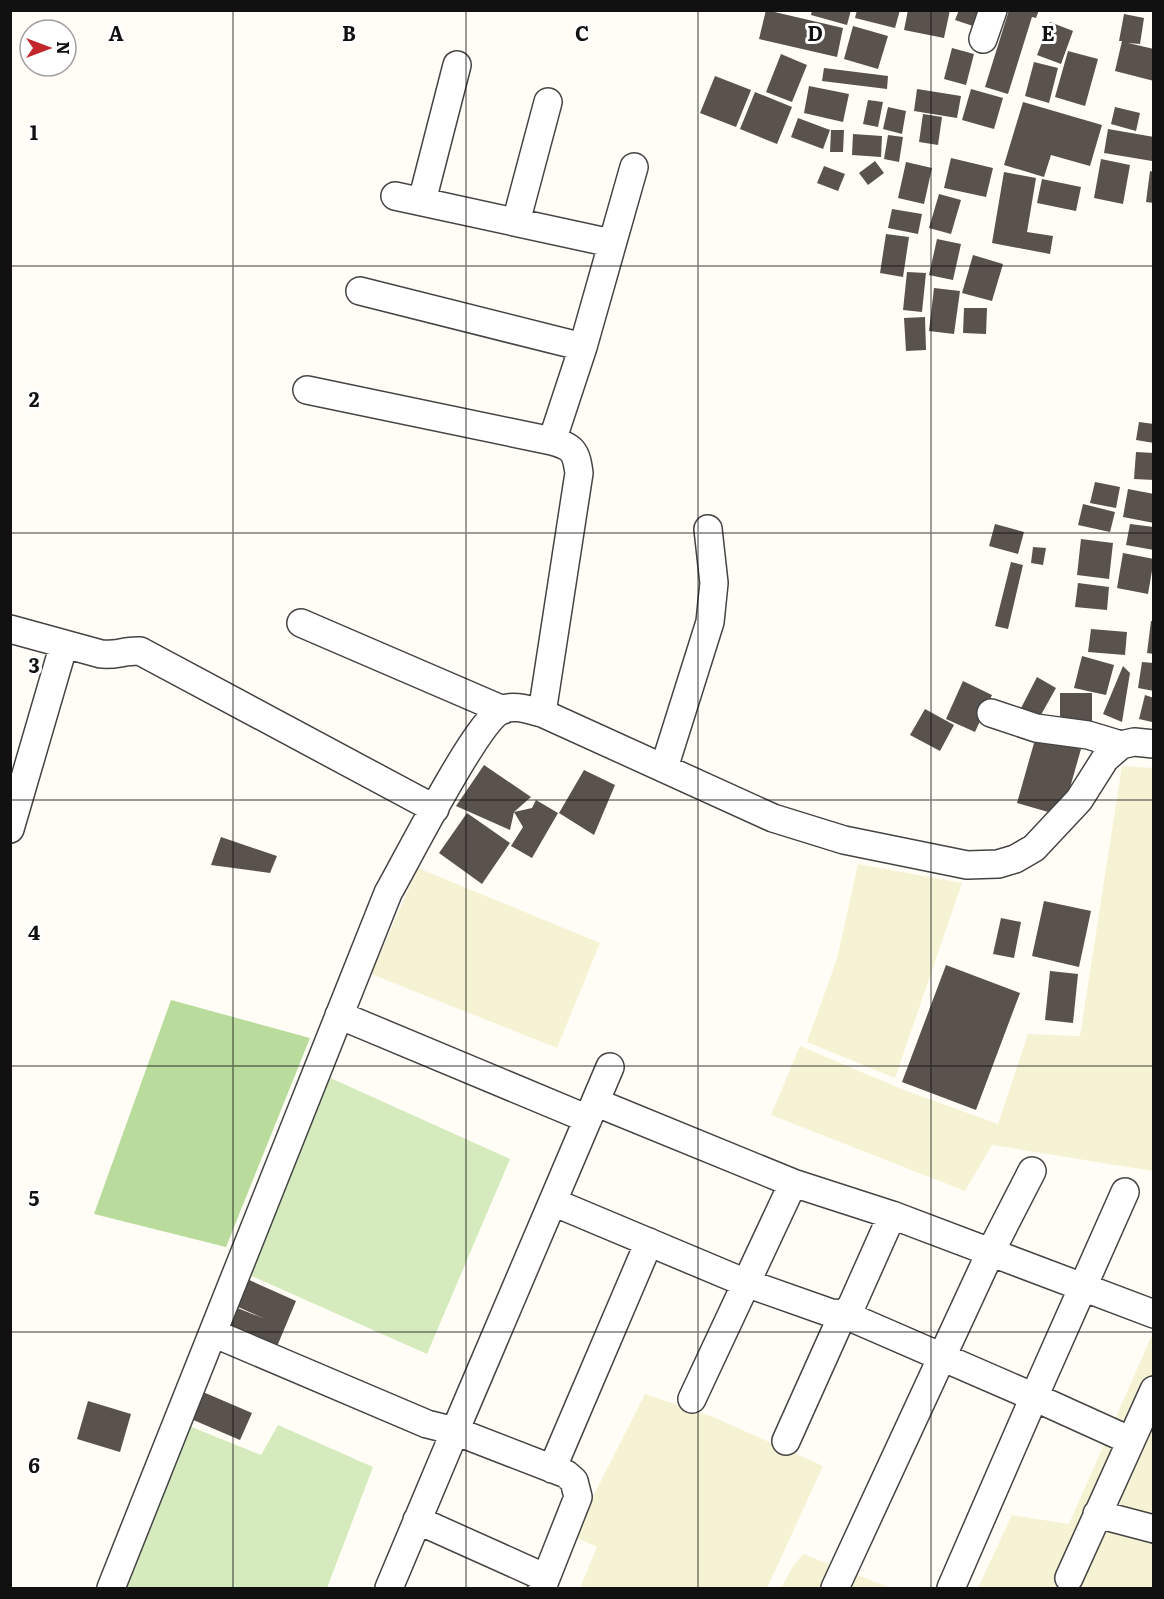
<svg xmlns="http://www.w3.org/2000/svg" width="1164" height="1599" viewBox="0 0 1164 1599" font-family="Literata,serif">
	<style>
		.farmland { fill: #f6f3d4 }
		.green { fill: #d5ebbd }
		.forest { fill: #b9dc9c }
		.building { fill: #5a524d }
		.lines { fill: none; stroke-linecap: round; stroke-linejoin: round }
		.minor-casing { stroke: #444; stroke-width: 30 }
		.minor { stroke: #fff; stroke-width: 27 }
		.grid { fill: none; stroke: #111; stroke-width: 1.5; stroke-opacity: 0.55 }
		.grid-label { font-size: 20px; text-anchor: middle; font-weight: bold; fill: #111; stroke: #fff; stroke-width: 6; stroke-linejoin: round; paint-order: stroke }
	</style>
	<rect width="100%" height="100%" fill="#fffdf5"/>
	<path class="farmland" d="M1122,766L1153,768V1171L992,1145L965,1191L771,1115L800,1046L904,1090L998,1124L1028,1034L1080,1036Z
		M858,864L962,883L895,1078L807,1042L837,959Z
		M418,868L600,943L557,1048L371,974Z
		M1153,1333V1588H978L1012,1515L1069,1524Z
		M645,1394L713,1417L823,1466L767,1588H580L597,1547L573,1536Z
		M803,1554L891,1588H781L792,1568Z"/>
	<path class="green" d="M326,1076L510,1159L427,1354L245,1273Z
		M278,1425L373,1467L327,1588H124L189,1426L261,1455Z"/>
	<path class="forest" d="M171,1000L310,1038L226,1247L94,1214Z"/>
	<path class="building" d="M766,10L843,28L837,57L759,39Z
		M812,10H851L847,25L811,15Z
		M857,10H900L895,28L855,18Z
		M908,10H950L944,38L904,30Z
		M959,10H988L982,29L955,20Z
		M1009,10H1039L1036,18L1032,17L1008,94L985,87Z
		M1124,14L1144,18L1140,44L1128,43L1154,49V81L1115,71L1122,41H1119Z
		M1050,22L1073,31L1061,64L1037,55Z
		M853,26L888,36L878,69L844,59Z
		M952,48L974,54L966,85L944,79Z
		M1068,51L1098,59L1085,106L1055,97Z
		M781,54L807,65L792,102L766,92Z
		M1034,62L1058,68L1049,103L1025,96Z
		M824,68L888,76L887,89L822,81Z
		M715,76L751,90L736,127L700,113Z
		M809,86L849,94L843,122L804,113Z
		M917,89L961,96L957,118L914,111Z
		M971,89L1003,98L994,129L962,120Z
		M755,92L792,107L777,144L740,129Z
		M868,100L883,102L878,127L863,124Z
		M1023,102L1102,125L1090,166L1051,155L1044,177L1004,165Z
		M888,107L906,111L902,134L883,129Z
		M1115,107L1140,113L1136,131L1111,124Z
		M923,114L942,117L938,145L919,142Z
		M798,118L830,130L823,149L791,137Z
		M1108,129L1154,137L1152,161L1104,153Z
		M831,130H844L843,152H830Z
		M853,134L882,136L881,157L852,155Z
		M888,135L903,137L899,162L884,159Z
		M951,158L993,168L986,197L944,188Z
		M1101,159L1130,165L1123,204L1094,198Z
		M875,161L884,173L868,185L859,173Z
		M906,162L932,168L924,204L898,198Z
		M824,166L845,174L838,191L817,183Z
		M1150,171L1154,172V203L1146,202Z
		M1004,172L1036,178L1027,232L1053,236L1050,254L992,243Z
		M1042,179L1081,187L1076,211L1037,203Z
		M939,194L961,200L951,234L929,228Z
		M892,209L922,214L918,234L888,228Z
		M886,234L909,237L903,277L880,273Z
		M937,239L961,244L953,280L929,275Z
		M973,255L1003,264L992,301L962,293Z
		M907,272L926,273L922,312L903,310Z
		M934,288L960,291L954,334L929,331Z
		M964,308H987L986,334L963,333Z
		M925,317L926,350L906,351L904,318Z
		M1139,422L1154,424V443L1136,440Z
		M1136,452L1154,453V480L1134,479Z
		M1095,482L1120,487L1116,508L1090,503Z
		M1128,489L1154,494V523L1123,517Z
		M1083,504L1115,512L1110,532L1078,525Z
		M995,524L1024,532L1018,554L989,546Z
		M1130,524L1154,527V550L1126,545Z
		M1081,539L1113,543L1109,579L1077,575Z
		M1033,547L1046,548L1043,565L1031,563Z
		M1123,553L1154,559L1148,594L1117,588Z
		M1011,562L1023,565L1008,629L995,626Z
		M1078,583L1109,587L1107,610L1075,607Z
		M1151,621H1154V654L1147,653Z
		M1091,629L1127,632L1125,655L1088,652Z
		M1082,656L1114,665L1106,695L1074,688Z
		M1142,662L1154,663V691L1138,688Z
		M1123,666L1130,673L1122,722L1103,714Z
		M1037,677L1056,688L1037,722L1019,712Z
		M963,681L992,695L975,732L946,719Z
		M1060,693H1092V726H1060Z
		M1145,695L1154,698L1152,722L1139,719Z
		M925,709L954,725L940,751L910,735Z
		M1036,736L1081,749L1062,816L1017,803Z
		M484,765L531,797L514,812L532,808L536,800L558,813L532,858L511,846L523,827L514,812L510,830L456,806Z
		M584,770L615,785L594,835L559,813Z
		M467,813L510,843L482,884L439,853Z
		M221,837L277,856L270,873L211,865Z
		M1044,901L1091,911L1079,967L1032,956Z
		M1001,918L1021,922L1014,958L993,954Z
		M946,965L1020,993L976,1110L902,1082Z
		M1050,971L1078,974L1073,1023L1045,1020Z
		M247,1279L296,1301L273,1356L224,1334L235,1307L265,1319L236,1306Z
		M203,1392L252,1413L240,1440L191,1419Z
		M88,1401L131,1414L120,1452L77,1439Z"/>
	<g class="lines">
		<g class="minor-casing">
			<path id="minor" d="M983,39L993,10
				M395,196L611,243
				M422,201L457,65
				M516,222L548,102
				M360,291L583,347
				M307,390L552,441C573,447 576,451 579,473L542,713
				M552,441L583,347L634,167
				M301,623L503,710
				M10,629L101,654C115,656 126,650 140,651L435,809
				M991,713L1036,728L1088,735L1121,745
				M664,768L710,622L714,583L708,529
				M10,829L64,644
				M339,1015L588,1119
				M1125,1192L1034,1397L1129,1440
				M553,1202L746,1283L831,1313L843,1314L851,1307L892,1215L793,1183L595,1102
				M892,1215L1154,1314
				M213,1333L427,1424L455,1431L389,1588
				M692,1399L793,1183
				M786,1441L843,1314L1034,1397L951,1588
				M552,1469L649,1242
				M1097,1514L1154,1529
				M417,1520L546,1578
				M1069,1578L1154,1390
				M111,1588L388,893C407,860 475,724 501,710C514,704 529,710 542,713L773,818L844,840L967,865L998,864L1015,859L1034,848L1079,800L1105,759L1121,745L1134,742L1154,744
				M542,1588L578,1497L574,1481L566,1474L455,1431L610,1067
				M835,1588L991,1251L1032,1171"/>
		</g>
		<use href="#minor" class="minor"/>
	</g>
	<path class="grid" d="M233,10V1588M466,10V1588M698,10V1588M931,10V1588M10,266H1154M10,533H1154M10,800H1154M10,1066H1154M10,1332H1154"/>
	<g class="grid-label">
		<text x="116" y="41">A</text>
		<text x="349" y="41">B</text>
		<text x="582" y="41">C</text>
		<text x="815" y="41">D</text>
		<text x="1048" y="41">E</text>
		<text x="34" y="140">1</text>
		<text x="34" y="407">2</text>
		<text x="34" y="673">3</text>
		<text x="34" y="940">4</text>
		<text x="34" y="1206">5</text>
		<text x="34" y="1473">6</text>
	</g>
	<rect width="1164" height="1599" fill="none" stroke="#111111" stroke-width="24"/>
	<g transform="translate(48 48) rotate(90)"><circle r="28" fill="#ffffff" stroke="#a0a0a0" stroke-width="1.5"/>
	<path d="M0-4.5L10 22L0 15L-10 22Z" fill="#c4262e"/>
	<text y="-9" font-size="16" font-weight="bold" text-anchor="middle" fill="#111111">N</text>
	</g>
</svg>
